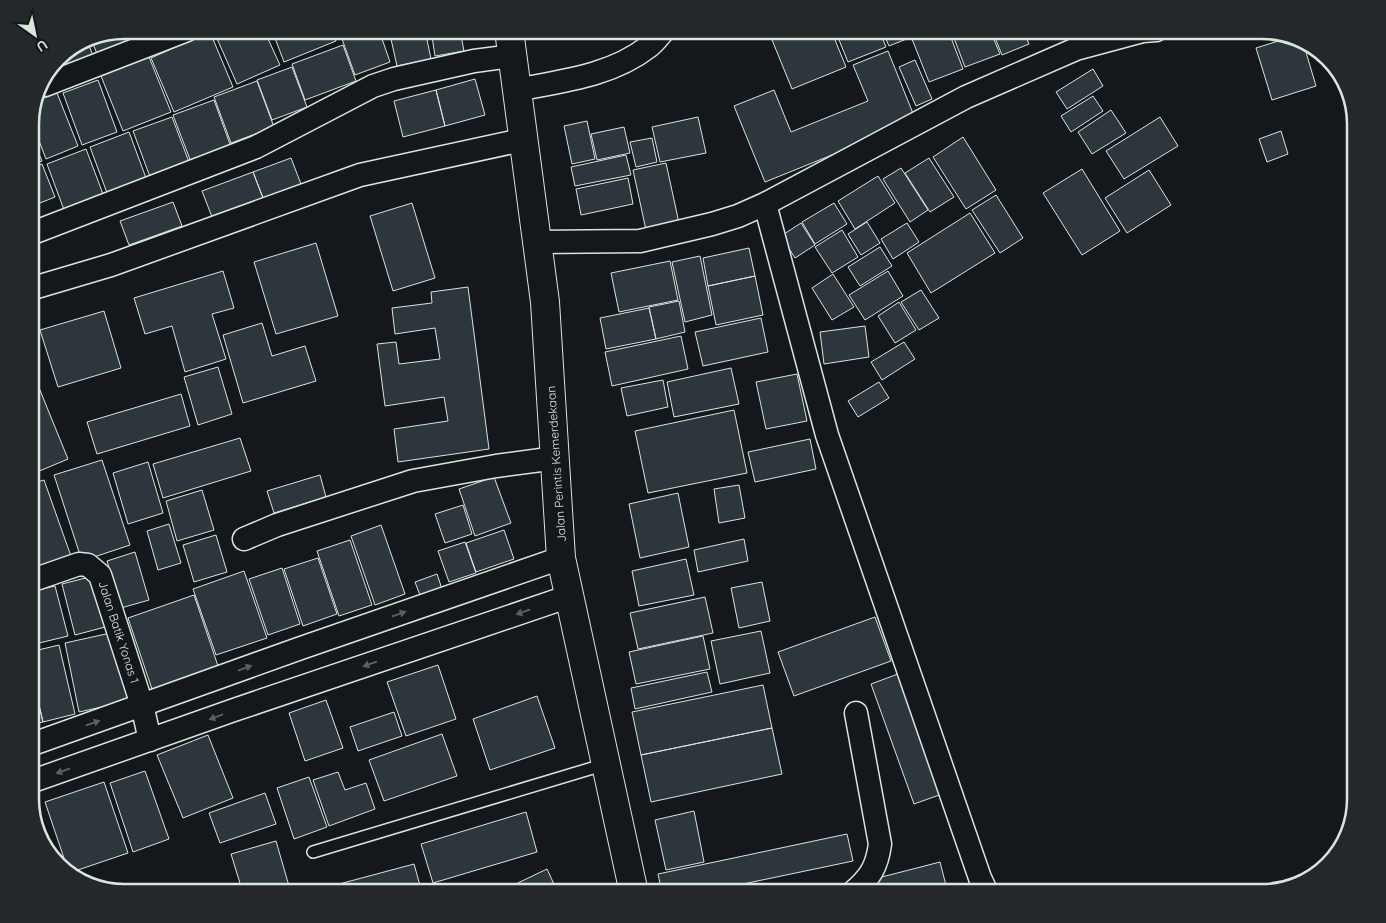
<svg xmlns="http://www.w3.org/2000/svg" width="1386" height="923" viewBox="0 0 1386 923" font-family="Quicksand,sans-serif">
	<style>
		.building { fill: #2c363c; stroke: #d8e6dc }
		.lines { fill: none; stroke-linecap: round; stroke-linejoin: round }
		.service-casing { stroke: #d8e6dc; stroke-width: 14 }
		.minor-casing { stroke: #d8e6dc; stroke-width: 25 }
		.primary-casing { stroke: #d8e6dc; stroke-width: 30 }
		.service { stroke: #14181c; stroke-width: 11 }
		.minor { stroke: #14181c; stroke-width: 22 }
		.primary { stroke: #14181c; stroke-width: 28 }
		.oneway { fill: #59605f }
		.labels { text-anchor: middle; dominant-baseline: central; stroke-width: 4; stroke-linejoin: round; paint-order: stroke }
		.street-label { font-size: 12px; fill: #d8e6dc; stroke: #14181c }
		.rim { fill: none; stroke: #d8e6dc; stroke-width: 2.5 }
	</style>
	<rect width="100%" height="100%" fill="#14181c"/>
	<path class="building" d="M123,30H144L147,36L98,56L90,37Z
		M223,30H264L280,65L237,84L215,34Z
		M272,30H332L336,41L284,62Z
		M340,30H354L341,34Z
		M365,30H379L390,62L355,75L342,39Z
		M389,30H425L431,59L397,66Z
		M431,30H460L464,51L435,56Z
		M768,30H831L846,67L792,89Z
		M835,30H879L886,47L848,62Z
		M882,30H917L919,34L889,46Z
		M933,30H948L963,69L929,82L912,39Z
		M951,30H990L1000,54L965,67Z
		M992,30H1023L1029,44L1002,55Z
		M1028,30H1051L1033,39Z
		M210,32L233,87L174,112L151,58Z
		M86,38L94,58L69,68L63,54Z
		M1288,38L1303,42L1316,86L1272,100L1256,48Z
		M343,45L356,81L305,100L292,64Z
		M888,51L916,121L765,182L734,106L774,90L791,132L868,101L853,65Z
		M60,56L66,71L48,78L58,57Z
		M149,57L171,112L123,131L101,76Z
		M915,60L932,99L916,106L899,67Z
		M292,67L307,107L272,120L257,80Z
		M1093,69L1103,86L1067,109L1056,92Z
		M475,79L485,115L445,126L436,90Z
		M98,80L117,132L82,145L63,93Z
		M257,81L274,127L231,143L214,97Z
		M436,90L445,126L403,137L394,101Z
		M57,93L78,146L46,159L30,117L38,100Z
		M1093,96L1103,111L1071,132L1061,116Z
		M214,100L231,147L191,162L173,115Z
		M1111,110L1126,133L1092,154L1078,132Z
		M172,117L192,170L153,185L133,131Z
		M698,117L706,153L660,162L652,127Z
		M1160,117L1178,146L1124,179L1106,151Z
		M587,121L595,159L572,164L564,126Z
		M624,127L630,153L597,160L591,134Z
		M1281,131L1288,154L1267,162L1259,139Z
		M30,132L42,161L30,166Z
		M129,132L149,186L110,201L90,147Z
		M963,137L996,190L966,209L933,157Z
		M652,138L657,162L636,167L630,142Z
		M86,149L106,202L67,218L47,164Z
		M626,155L631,175L575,186L571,167Z
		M291,158L301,184L263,198L253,172Z
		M929,158L954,197L930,212L905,173Z
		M666,163L679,223L646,230L633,170Z
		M42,164L55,197L30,207V169Z
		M901,168L928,210L910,222L883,179Z
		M1082,169L1120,231L1082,255L1043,193Z
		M1149,170L1171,205L1127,233L1105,198Z
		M253,172L263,198L212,217L202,191Z
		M878,176L895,203L855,229L838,201Z
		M628,178L633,204L581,215L576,189Z
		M996,195L1023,238L1000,253L972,210Z
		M173,202L182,226L129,245L120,221Z
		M412,203L435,278L393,291L370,216Z
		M834,203L847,224L815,244L802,222Z
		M970,213L995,253L931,293L907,253Z
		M867,222L880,243L861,255L848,234Z
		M801,223L815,245L795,258L781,236Z
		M907,223L919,242L893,259L881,239Z
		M842,230L858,257L832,273L815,247Z
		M316,243L338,316L276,334L254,262Z
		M880,247L892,266L860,286L848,267Z
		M749,248L755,276L708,286L703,258Z
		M700,256L712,315L685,322L672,262Z
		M670,261L678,300L619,312L611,273Z
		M223,271L234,308L212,314L226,359L185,372L172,326L145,334L134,298Z
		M888,271L903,296L865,320L849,295Z
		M833,274L854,307L832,320L812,288Z
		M755,276L763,315L716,325L708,286Z
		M468,287L489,449L398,462L394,429L448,421L444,397L385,406L377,344L396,342L399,364L440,359L435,328L395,334L392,308L432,303L431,292Z
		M921,290L939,318L919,330L901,302Z
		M679,301L685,332L656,339L649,307Z
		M899,302L916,330L895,343L878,316Z
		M649,308L656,339L606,349L600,318Z
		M104,311L121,368L58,387L40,330Z
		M761,318L768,352L703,366L695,332Z
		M262,323L272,356L305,346L316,381L243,403L223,335Z
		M865,326L869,357L824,364L820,332Z
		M681,336L688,369L612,386L605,352Z
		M30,340L38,367L30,370Z
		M904,342L915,359L882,380L871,362Z
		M218,367L232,414L198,425L184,377Z
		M731,368L739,404L674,417L667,382Z
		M33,373L68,459L30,475V374Z
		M797,374L807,421L766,429L756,382Z
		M663,380L668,407L627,416L621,388Z
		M879,382L889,398L858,417L848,401Z
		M181,394L190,426L97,454L87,422Z
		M734,410L747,473L648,493L635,431Z
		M240,438L251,471L163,498L153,464Z
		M810,439L816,469L755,482L748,452Z
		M102,460L130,545L82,561L54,475Z
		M148,462L163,513L128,524L113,473Z
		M320,475L326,497L274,513L267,491Z
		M494,477L511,523L475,536L459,489Z
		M44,480L72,559L30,573V484Z
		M739,485L745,518L719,523L714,489Z
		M202,490L214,530L177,541L166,501Z
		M678,493L689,547L640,558L629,504Z
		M463,505L472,534L445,543L435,514Z
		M169,524L181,563L158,570L147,531Z
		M381,525L405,594L375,605L351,536Z
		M504,530L514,559L476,572L466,543Z
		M216,535L227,572L194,582L183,545Z
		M744,539L748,561L698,572L694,550Z
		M350,540L372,605L339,616L317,551Z
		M465,542L476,573L449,582L438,551Z
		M135,552L149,600L121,608L107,561Z
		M318,558L337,614L303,626L284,569Z
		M686,559L694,595L639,606L632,571Z
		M282,568L300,624L268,635L249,579Z
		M244,571L267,638L216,655L193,589Z
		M437,574L444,595L423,603L415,582Z
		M97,575L109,626L75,635L62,584Z
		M762,582L770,621L739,628L731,588Z
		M55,586L68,636L31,645L30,592Z
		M194,595L219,669L153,692L128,618Z
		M705,597L713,633L638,649L630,613Z
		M875,617L891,661L794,696L778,652Z
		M761,631L770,673L720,684L711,641Z
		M115,632L129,701L79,712L65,643Z
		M703,636L710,669L636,684L629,652Z
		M59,645L75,714L43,722L30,667V652Z
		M438,665L456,719L406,736L387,682Z
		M30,667L43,722L30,725Z
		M707,672L712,692L635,709L631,688Z
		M898,674L942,794L914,804L871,684Z
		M763,685L772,728L641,755L632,712Z
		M537,696L555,748L490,770L473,719Z
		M326,700L343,748L305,761L289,713Z
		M394,712L402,736L358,751L350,727Z
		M772,728L782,774L651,802L641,755Z
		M442,734L457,776L384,801L369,760Z
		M208,735L233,798L183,818L157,755Z
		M145,771L169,839L133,852L110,783Z
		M338,772L345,790L366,783L375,809L329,826L313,780Z
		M309,777L327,827L294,839L277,788Z
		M104,782L128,853L69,873L45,802Z
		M265,793L276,824L220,843L209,813Z
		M694,811L704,862L666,870L655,820Z
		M526,812L537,852L433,883L421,844Z
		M847,834L853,861L700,893H662L658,874Z
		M276,841L291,893H243L231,854Z
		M940,862L948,893H878L874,879Z
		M414,864L422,893H313V891Z
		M547,869L558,893H497Z"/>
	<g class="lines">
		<g class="service-casing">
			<path id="service" d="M313,852L606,764"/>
		</g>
		<g class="minor-casing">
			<path id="minor" d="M45,85L187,30
				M516,90C561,81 611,76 648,47C654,43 659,36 664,30
				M765,204L827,435L980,878L987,893
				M30,234L256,147L373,86L394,79L474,61L512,56
				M536,242L640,241L712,224L738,216L765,204L966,97L1076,49L1143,31L1156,30
				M30,289L111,265L360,175L522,140
				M244,539L277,525L413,481L496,466L556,458
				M30,581L79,564L88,565L100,575L142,705L150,740
				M30,745L301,648L561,558
				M30,782L234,710L570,596
				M852,893C870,878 877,867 880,844L856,713"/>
		</g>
		<g class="primary-casing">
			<path id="primary" d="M509,30L545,302L561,558L634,893"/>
		</g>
		<use href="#service" class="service"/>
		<use href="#minor" class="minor"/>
		<use href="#primary" class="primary"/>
	</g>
	<defs><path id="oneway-solid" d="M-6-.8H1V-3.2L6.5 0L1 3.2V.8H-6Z" transform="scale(1.25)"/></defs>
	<g class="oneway">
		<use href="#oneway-solid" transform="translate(523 612) rotate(161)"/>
		<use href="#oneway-solid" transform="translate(399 614) rotate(-19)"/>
		<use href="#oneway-solid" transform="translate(370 664) rotate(161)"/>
		<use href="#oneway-solid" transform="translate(245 668) rotate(-20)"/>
		<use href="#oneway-solid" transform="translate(216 717) rotate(160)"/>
		<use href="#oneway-solid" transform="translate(93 723) rotate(-19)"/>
		<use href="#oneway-solid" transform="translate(63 771) rotate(161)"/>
	</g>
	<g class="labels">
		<g class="street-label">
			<text transform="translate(556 464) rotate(-94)">Jalan Perintis Kemerdekaan</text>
			<text transform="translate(119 632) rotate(72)">Jalan Batik Yonas 1</text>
		</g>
	</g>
	<path d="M0 0H1386V923H0ZM124 39H1262A85 85 0 0 1 1347 124V799A85 85 0 0 1 1262 884H124A85 85 0 0 1 39 799V124A85 85 0 0 1 124 39Z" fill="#24282b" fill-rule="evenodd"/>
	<path class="rim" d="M124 39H1262A85 85 0 0 1 1347 124V799A85 85 0 0 1 1262 884H124A85 85 0 0 1 39 799V124A85 85 0 0 1 124 39Z"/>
	<g transform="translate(35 35) rotate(147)" stroke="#14181c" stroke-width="4" paint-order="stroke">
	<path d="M0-4L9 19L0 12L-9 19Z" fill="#d8e6dc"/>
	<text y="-8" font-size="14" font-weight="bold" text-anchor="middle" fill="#d8e6dc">U</text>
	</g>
</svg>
